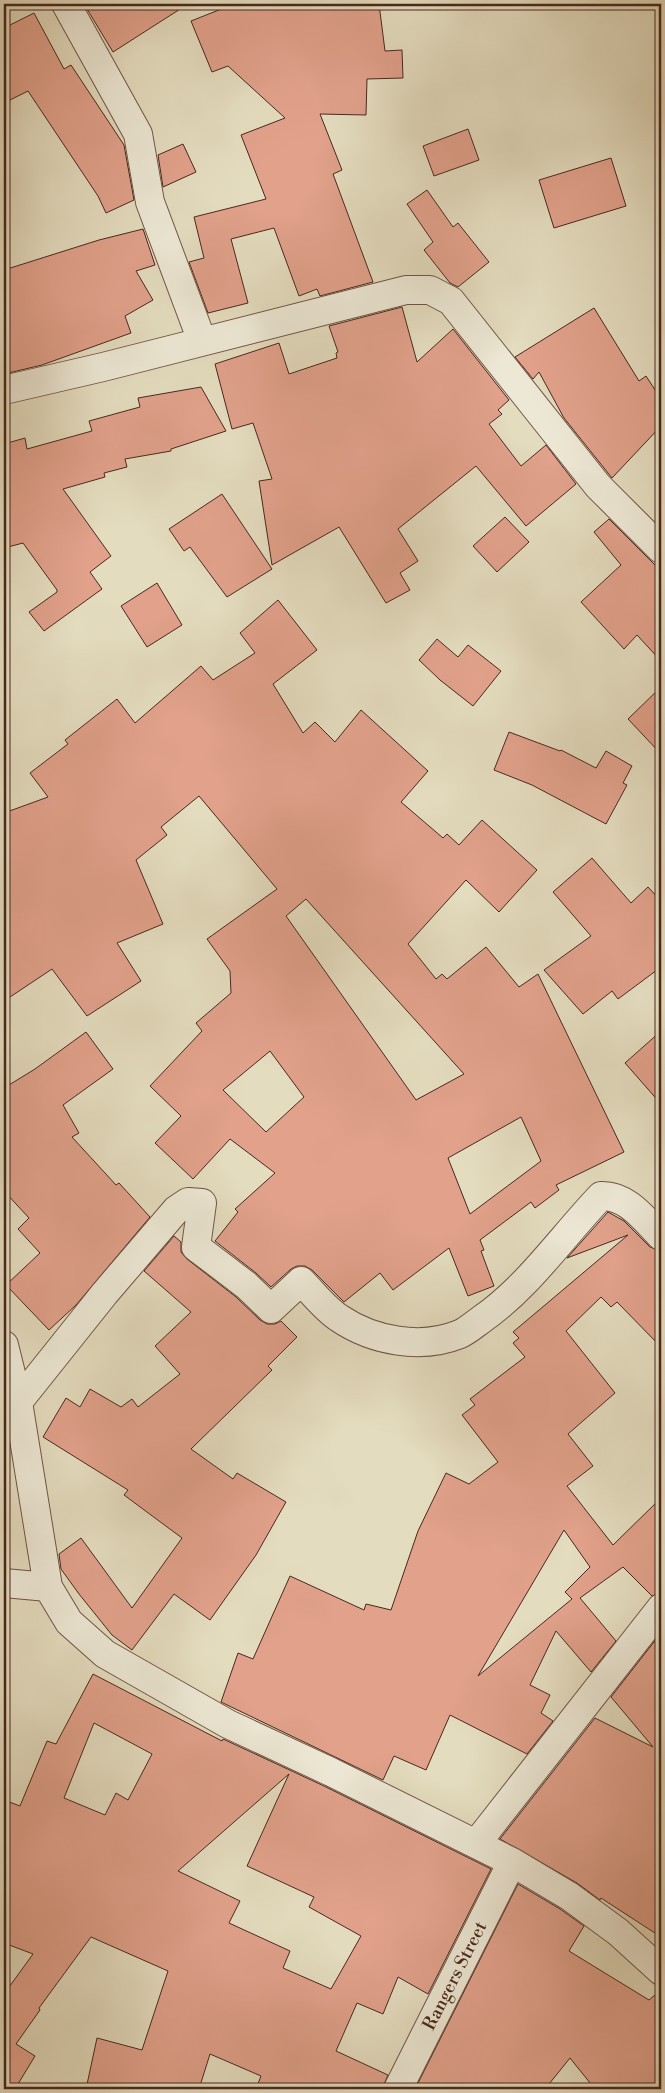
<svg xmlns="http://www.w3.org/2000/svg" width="665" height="2093" viewBox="0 0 665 2093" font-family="'Libre Bodoni',serif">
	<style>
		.building { fill: #e1a18b; stroke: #49281c; fill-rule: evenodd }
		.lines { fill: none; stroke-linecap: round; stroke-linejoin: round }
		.street-casing { stroke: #705545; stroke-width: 30 }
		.street { stroke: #ede8d5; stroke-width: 28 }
		.labels { text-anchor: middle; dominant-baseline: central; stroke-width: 4; stroke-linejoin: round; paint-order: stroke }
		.street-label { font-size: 18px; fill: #49281c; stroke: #ede8d5 }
	</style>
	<rect width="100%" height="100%" fill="#e4dcbf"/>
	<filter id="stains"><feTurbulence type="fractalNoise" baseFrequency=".004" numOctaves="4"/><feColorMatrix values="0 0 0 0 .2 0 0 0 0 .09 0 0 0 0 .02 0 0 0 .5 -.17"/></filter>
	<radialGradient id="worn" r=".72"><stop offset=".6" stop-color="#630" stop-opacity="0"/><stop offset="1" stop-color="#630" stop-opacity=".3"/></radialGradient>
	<path class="building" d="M84,4H188L113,52Z
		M234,4H379L385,51L402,50L403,78L367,79L366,115L320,114L342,170L333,174L373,282L320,296L317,289L299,296L274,228L231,239L248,303L208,313L189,262L204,258L194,217L266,199L241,135L285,118L228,66L212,72L191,21Z
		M34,13L64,69L71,65L124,145L134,200L106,213L98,196L28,91L4,103V28Z
		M468,129L479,160L434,176L423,146Z
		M183,144L196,172L163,187L158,155Z
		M611,158L626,206L554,228L539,180Z
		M427,190L453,227L458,223L489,262L458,287L450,283L424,250L433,242L407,204Z
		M143,229L155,265L136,271L153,300L125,316L131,333L42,365L4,374V270L99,240Z
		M402,307L417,362L453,329L509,400L498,410L502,414L489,424L521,466L546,445L576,484L526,526L476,466L398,529L418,561L400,573L410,590L386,603L339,527L272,565L259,481L272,479L253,423L232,429L215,364L279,343L289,374L337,358L336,353L338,352L329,326Z
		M594,308L639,381L646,376L661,399V426L612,478L564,418L539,372L533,379L515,357Z
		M201,387L226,431L171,449V451L125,459L127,467L104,473L105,477L63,489L111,556L90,572L102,589L44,631L29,612L57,592V590L23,543L4,548V444L25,438L27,449L92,431L89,421L140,407L138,398Z
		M222,494L272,569L227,597L190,547L184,551L169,529Z
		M505,517L529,542L497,572L473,546Z
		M609,519L661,571V661L637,635L624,649L581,602L621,565L594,532Z
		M157,583L182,625L147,647L121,606Z
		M278,600L317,650L273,684L303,733L315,722L335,742L361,710L428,771L401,802L443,838L447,834L459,845L482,820L537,870L499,912L466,880L408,944L436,979L442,974L447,979L486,947L519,987L538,974L624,1152L556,1185L559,1190L535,1208L531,1202L480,1240L484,1250L481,1251L494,1286L468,1296L449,1248L393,1290L380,1273L344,1302L312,1270L305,1266H297L291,1269L271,1287L256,1273L215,1241L238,1212L235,1209L275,1173L230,1139L193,1179L155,1143L181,1116L150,1086L202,1031L196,1023L231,993L230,971L207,939L277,889L199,796L161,827L167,835L136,860L163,924L117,943L141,981L87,1016L52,969L4,1001V813L48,797L30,773L68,744L65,740L117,699L135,723L201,666L213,680L255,653L240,633ZM306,899L464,1074L416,1100L286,916ZM270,1051L304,1097L266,1132L223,1090ZM521,1117L541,1161L470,1214L448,1158Z
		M437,639L458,657L468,645L501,671L473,706L440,680L419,660Z
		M661,687V754L628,719Z
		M509,732L560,751L561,750L596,768L606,751L632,766L623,783L627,785L606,824L532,785L494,770Z
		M592,858L631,903L648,887L661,901V967L618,999L612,991L583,1014L544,970L591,936L553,892Z
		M661,1031V1104L625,1063Z
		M86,1032L113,1069L63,1105L79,1133L72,1137L116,1185L119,1183L150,1217L76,1305L49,1330L6,1285L40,1253L18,1229L29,1218L4,1191V1088L35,1069Z
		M608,1212L624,1221L650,1247L661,1251V1347L617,1302L611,1307L601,1297L566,1331L615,1393L568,1434L593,1466L567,1486L613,1545L661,1498V1593L652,1596L623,1567L580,1598L616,1641L591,1672L556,1631L530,1685L550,1695L541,1713L553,1721L527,1754L450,1715L426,1770L394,1756L383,1780L221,1702L238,1653L253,1659L290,1576L364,1610L366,1604L391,1610L418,1531L446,1473L469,1484L498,1462L462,1415L475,1405L470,1399L525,1357L513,1343L519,1338L513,1332L628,1235L567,1258ZM564,1530L590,1567L565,1592L572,1599L478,1676Z
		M174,1236L181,1242V1252L187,1259L236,1297L260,1320L267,1324H275L281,1321L297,1337L268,1366L272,1370L191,1449L233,1479L237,1473L286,1502L256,1555L210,1620L174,1594L132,1650L112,1635L79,1594L61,1569L59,1554L81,1538L132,1608L182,1538L124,1495L128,1490L43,1437L66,1398L80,1407L90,1389L121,1407L132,1399L138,1407L180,1374L155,1346L191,1312L144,1271Z
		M661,1633V1937L601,1898L600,1900L577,1883L500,1839L595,1718L653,1747L611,1697Z
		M93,1674L222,1741L223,1739L324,1786L491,1869L428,1994L398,1977L383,2014L357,2003L336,2051L388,2075L382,2089H256L261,2076L210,2054L199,2089H86L97,2038L142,2050L168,1971L91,1937L39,2008L40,2010L16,2044L35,2056L15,2089H4V1994L33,1954L4,1943V1800L20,1806L47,1741L56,1744ZM94,1723L152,1754L128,1800L116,1793L105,1815L64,1798ZM289,1774L247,1866L314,1897L309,1907L361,1936L331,1989L283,1968L290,1951L229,1923L240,1901L178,1871Z
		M518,1884L560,1909L584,1926L569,1951L649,2000L661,1990V2089H595L570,2058L545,2089H415Z"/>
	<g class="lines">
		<g class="street-casing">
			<path id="street" d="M66,4L138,134L150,202L202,341
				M4,390L103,367L406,290H430L451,301L598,486L661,549
				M4,1345L18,1402L48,1587L69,1622L105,1654L228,1724L331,1772L512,1862L569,1896L618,1932L661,1971
				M18,1402L105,1293L176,1210L188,1202L202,1203L196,1247L246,1285L271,1309L301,1281C313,1293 325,1309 339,1318C373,1341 421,1350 460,1334C467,1331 475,1324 482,1319C529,1286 561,1238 601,1196C627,1195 644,1219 661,1236
				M4,1583L48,1587
				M476,1844L661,1608
				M398,2089L512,1862"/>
		</g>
		<use href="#street" class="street"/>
	</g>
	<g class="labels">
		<g class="street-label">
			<text transform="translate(455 1976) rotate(-63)">Rangers Street</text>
		</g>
	</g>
	<rect width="665" height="2093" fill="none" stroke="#e4dcbf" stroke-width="20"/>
	<rect x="5" y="5" width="655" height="2083" fill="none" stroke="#49281c" stroke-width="2.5"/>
	<rect x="10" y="10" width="645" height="2073" fill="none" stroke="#49281c"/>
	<rect width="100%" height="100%" filter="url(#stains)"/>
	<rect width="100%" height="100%" fill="url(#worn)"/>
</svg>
